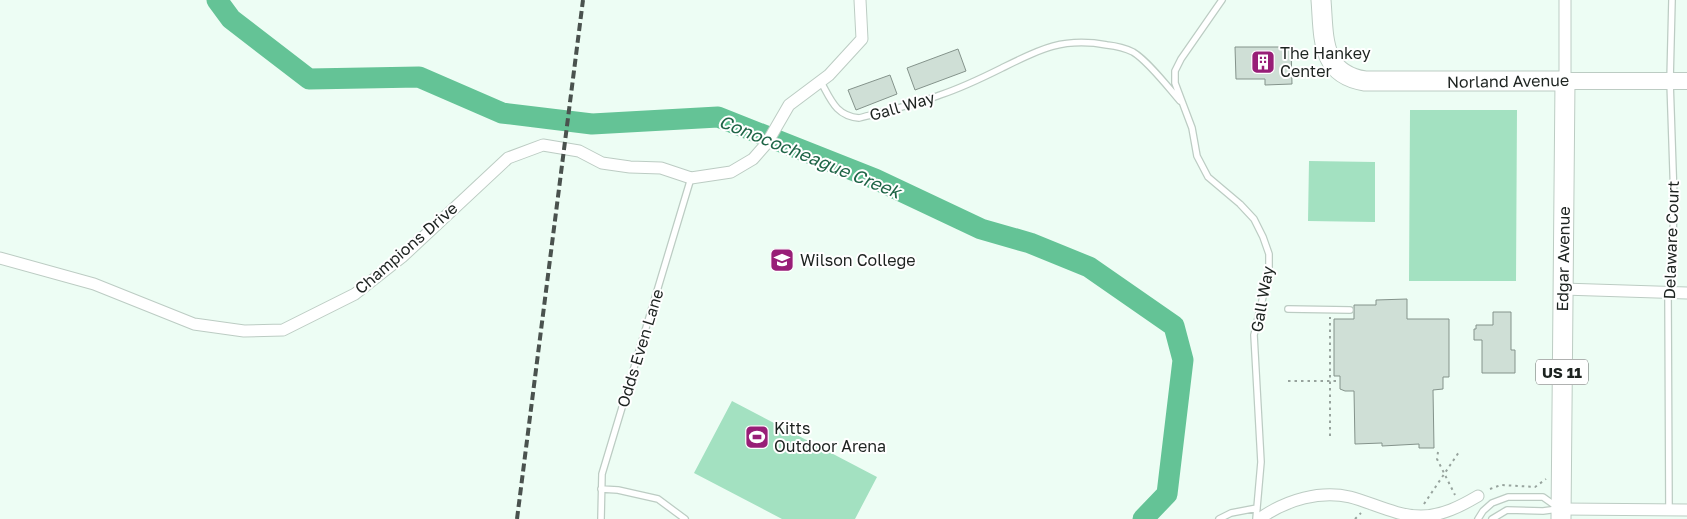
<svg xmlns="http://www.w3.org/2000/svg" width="1687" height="519" viewBox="0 0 1687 519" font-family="'Golos Text',sans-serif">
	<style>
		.green { fill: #a3e1c1 }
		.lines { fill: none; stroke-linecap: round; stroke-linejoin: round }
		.river { stroke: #64c396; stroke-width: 21 }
		.building { fill: #cfdfd6; stroke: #84938b }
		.lane-casing { stroke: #bcccc3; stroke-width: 8 }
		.street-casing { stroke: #bcccc3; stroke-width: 13 }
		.secondary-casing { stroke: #bcccc3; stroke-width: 18 }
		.primary-casing { stroke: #bcccc3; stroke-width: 21 }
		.path { stroke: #97a39d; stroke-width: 2; stroke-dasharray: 2.5 4; stroke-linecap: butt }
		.lane { stroke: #fff; stroke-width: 5.5 }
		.street { stroke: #fff; stroke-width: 11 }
		.secondary { stroke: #fff; stroke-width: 16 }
		.primary { stroke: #fff; stroke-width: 19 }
		.rail { stroke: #4a524e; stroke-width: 4; stroke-dasharray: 8 4; stroke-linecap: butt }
		.labels { text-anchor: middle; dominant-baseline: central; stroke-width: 4; stroke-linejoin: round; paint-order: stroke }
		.shield { fill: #fff; stroke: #616563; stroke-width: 1 }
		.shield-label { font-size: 15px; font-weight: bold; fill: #1d2320 }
		.poi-label { font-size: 16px; fill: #1d2320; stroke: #fff; text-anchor: start }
		.street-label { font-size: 16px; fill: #1d2320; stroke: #fff }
		.water-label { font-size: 18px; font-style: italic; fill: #1f6547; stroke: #fff }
	</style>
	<rect width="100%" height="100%" fill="#edfdf4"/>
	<path class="green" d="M1410,110H1517L1516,281H1409Z
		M1309,161L1375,162V222L1308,221Z
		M732,401L877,477L855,519H782L694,473Z"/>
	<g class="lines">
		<path class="river" d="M217,0L231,19L309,79L419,77L502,113L592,124L718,117L875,179L981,229L1030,243L1089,267L1174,326L1183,360L1167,494L1143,519"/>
	</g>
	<path class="building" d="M1235,47H1291L1292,84L1265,85V79H1236Z
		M958,49L966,71L915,90L907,68Z
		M890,75L897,94L856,110L848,90Z
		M1407,299V319H1449V377H1443V389L1433,390L1434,448H1419V444L1382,446V443L1355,444L1354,391H1345L1340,389V376H1334V319H1354V305H1376V300Z
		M1493,312H1511V350H1515V373H1482V340H1474V329H1476V325H1493Z"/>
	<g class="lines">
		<g class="lane-casing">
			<path id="lane" d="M1222,0L1181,59L1175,71V83L1192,128L1197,156L1208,177L1240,204L1254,219L1263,237L1269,254V271L1254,335L1261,462L1256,519
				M821,82C831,100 836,116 859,118C886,111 914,105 940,95C961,88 982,78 1002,68C1040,49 1063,37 1107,45C1116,46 1125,48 1133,52C1148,61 1168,87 1180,101
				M1288,309L1350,310
				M601,489L618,490L658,499L685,519
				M1669,510L1668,292L1672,277L1674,200L1670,81L1672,0
				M601,519L602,474L691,178
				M1219,519L1231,513L1257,508
				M1478,519L1483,511L1492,503L1508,497H1543L1557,507
				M1492,519L1507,510L1543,511L1558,509"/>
		</g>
		<g class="street-casing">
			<path id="street" d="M1565,81V0
				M0,258L94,284L194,324L244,331L283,330L355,294L402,257L508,158L543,145L579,151L602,163L630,167L661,168L691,178L731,172L753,159L767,143L789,105L829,75L862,39L860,0
				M1563,289L1687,293
				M1561,509L1687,510
				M1262,517C1287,500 1320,490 1350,497C1373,503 1396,516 1421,516C1442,516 1461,506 1478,496"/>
		</g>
		<g class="secondary-casing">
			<path id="secondary" d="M1565,81H1687"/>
		</g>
		<g class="primary-casing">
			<path id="primary" d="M1321,0C1324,37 1320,74 1365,81H1565L1561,519"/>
		</g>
		<path class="path" d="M1288,381H1338
			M1330,436V317
			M1438,452L1437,459L1455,495
			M1490,489L1501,485L1535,487L1546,479
			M1424,504L1459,452
			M1355,519L1361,513"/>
		<use href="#lane" class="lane"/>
		<use href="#street" class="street"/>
		<use href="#secondary" class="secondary"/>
		<use href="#primary" class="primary"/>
		<path class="rail" d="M517,519L583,0"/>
	</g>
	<defs>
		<g id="building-square" transform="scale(1.25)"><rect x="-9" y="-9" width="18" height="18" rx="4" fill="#981e77" stroke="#fff"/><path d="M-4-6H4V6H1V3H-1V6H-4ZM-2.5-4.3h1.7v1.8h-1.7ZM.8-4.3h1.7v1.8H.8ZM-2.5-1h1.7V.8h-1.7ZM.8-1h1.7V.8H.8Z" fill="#fff"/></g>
		<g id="university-square" transform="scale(1.25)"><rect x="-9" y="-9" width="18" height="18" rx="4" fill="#981e77" stroke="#fff"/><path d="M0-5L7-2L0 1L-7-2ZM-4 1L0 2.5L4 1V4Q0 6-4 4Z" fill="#fff"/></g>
		<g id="stadium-square" transform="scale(1.25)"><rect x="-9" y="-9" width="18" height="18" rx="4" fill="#981e77" stroke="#fff"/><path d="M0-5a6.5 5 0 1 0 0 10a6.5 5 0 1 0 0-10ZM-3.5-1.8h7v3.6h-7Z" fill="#fff"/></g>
	</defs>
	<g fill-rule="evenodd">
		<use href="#building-square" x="1263" y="62"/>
		<use href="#university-square" x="782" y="260"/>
		<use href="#stadium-square" x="757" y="437"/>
	</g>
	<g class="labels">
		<rect class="shield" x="1536" y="359.5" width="52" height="25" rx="4"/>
		<g class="shield-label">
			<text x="1562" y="372">US 11</text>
		</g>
		<g class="poi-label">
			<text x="1280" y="53">The Hankey<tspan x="1280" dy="18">Center</tspan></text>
			<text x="800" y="260">Wilson College</text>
			<text x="774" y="428">Kitts<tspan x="774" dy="18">Outdoor Arena</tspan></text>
		</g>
		<g class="street-label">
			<text transform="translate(1508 81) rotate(-1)">Norland Avenue</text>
			<text transform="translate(902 106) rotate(-16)">Gall Way</text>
			<text transform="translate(1671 240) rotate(-88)">Delaware Court</text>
			<text transform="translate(406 248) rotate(-41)">Champions Drive</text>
			<text transform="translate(1563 259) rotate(-89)">Edgar Avenue</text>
			<text transform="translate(1262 299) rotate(-80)">Gall Way</text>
			<text transform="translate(640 348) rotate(-73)">Odds Even Lane</text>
		</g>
		<g class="water-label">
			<text transform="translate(810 156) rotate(22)">Conococheague Creek</text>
		</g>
	</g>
</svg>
